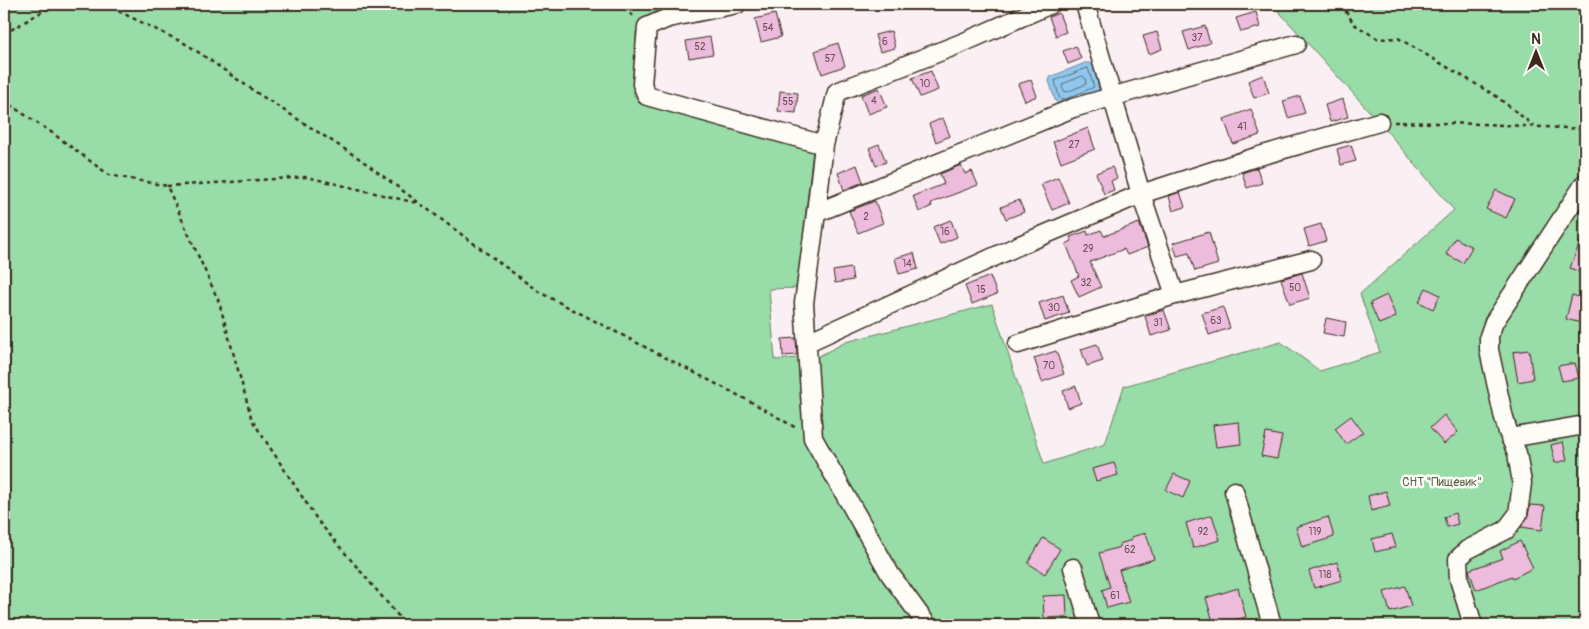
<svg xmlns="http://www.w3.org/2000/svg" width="1589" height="629" viewBox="0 0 1589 629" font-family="Pangolin,sans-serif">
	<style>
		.green { fill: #98dca8; stroke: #6a8363 }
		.water { fill: #8fc7ee; stroke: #6d889b }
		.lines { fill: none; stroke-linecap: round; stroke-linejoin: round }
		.shore { stroke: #5d6971; stroke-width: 1 }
		.building { fill: #edbcdd; stroke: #3b2a1e }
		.minor-casing { stroke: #3b2a1e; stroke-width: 21 }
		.path { stroke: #3b2a1e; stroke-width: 2.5; stroke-dasharray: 4 4; stroke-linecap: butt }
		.minor { stroke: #fdfcf7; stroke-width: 18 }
		.labels { text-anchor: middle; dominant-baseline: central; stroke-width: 5; stroke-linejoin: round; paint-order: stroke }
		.number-label { font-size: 10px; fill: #684e4e }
		.park-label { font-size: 12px; fill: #575f47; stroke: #fdfcf7 }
	</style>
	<rect width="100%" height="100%" fill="#faeff2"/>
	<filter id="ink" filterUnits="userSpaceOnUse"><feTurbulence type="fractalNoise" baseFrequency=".02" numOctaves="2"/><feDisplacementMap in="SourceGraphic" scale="10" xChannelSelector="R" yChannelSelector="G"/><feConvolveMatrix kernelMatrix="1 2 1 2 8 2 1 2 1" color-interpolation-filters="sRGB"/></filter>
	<g filter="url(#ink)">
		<path class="green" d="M4,4H689L646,17L636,32L634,96L813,149L797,288L769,289L775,360L819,356L846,342L992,304L1044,464L1105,444L1124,386L1281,342L1320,371L1380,352L1360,294L1454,210L1379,122L1272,4H1585V625H4Z"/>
		<path class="water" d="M1085,63H1090L1094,66L1099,89L1096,92L1068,104L1059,105L1055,100L1049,81L1050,77Z"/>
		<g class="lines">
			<path class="shore" d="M1088,68L1094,87L1066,99L1061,100L1059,97L1055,81Z
				M1083,76L1085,78L1086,84L1067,92L1064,91L1062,86L1063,84Z"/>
		</g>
		<path class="building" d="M1256,12L1260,27L1241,32L1236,18Z
			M1059,13L1066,32L1056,36L1049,17Z
			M775,14L781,37L761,42L755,19Z
			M1205,26L1210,43L1189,50L1183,32Z
			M891,31L895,48L880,52L875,35Z
			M1157,32L1162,49L1149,54L1143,36Z
			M710,37L713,54L689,58L686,41Z
			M838,43L845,66L822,74L815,51Z
			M1076,46L1081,59L1068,64L1063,51Z
			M931,71L938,90L920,97L912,78Z
			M1263,75L1269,93L1254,98L1248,81Z
			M1031,80L1037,96L1025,101L1018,84Z
			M879,88L887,107L868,114L861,95Z
			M780,91L798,93L796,113L778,111Z
			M1300,96L1305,113L1288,118L1283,101Z
			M1343,99L1348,117L1330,122L1325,105Z
			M1251,109L1260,135L1233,144L1224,119Z
			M943,118L950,136L936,142L929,124Z
			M1088,128L1095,149L1061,162L1053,142Z
			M879,144L886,162L876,166L869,148Z
			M1351,145L1356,161L1341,165L1337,149Z
			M857,165L863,182L844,190L838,173Z
			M961,165L965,174L972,171L978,185L931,203L932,206L919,212L913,196L944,184L940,174Z
			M1112,167L1117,178L1111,181L1114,190L1104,194L1096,173Z
			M1257,168L1262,183L1247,188L1242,173Z
			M1058,177L1069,203L1052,210L1041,184Z
			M1496,190L1515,199L1506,218L1486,209Z
			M1180,192L1185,207L1173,211L1169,196Z
			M1019,200L1024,212L1006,219L1001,207Z
			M875,201L883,223L858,233L849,211Z
			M951,220L957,237L940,244L933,227Z
			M1139,223L1148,247L1127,255L1124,249L1090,262L1101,287L1079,297L1071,280L1079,276L1066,244L1072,241L1070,237L1087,231L1088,235L1101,230L1104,236Z
			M1321,224L1326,241L1309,246L1304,229Z
			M1209,232L1218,264L1195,271L1189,253L1177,256L1173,243Z
			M1584,232H1585V274L1570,268Z
			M1455,238L1472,247L1463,263L1446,254Z
			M914,253L918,269L899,274L895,258Z
			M851,268L853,280L835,283L833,271Z
			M1302,273L1310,298L1290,304L1281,279Z
			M990,276L997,294L972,304L965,286Z
			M1426,288L1440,295L1433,309L1419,302Z
			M1063,295L1069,313L1045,321L1039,303Z
			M1387,295L1396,317L1379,324L1370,303Z
			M1572,295L1585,299V324L1566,319Z
			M1223,307L1230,328L1209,335L1202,313Z
			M1164,310L1171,330L1151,336L1145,316Z
			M1326,318L1346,322L1344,337L1323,333Z
			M796,338L797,355L783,356L782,339Z
			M1097,344L1103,361L1087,366L1081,349Z
			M1529,350L1533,379L1518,382L1513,352Z
			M1056,351L1064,374L1042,382L1034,358Z
			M1575,363L1579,378L1562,381L1558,366Z
			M1076,386L1081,403L1068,408L1063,391Z
			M1444,415L1458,432L1444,444L1430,428Z
			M1351,416L1363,432L1346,444L1335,428Z
			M1239,422L1241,444L1216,447L1213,425Z
			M1266,433L1282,436L1277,459L1261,456Z
			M1563,442L1567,460L1555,463L1551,445Z
			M1114,463L1118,475L1096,481L1092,469Z
			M1174,474L1190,481L1183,498L1166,490Z
			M1386,491L1390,506L1371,511L1368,496Z
			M1530,505L1545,506L1542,530L1521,527L1528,516Z
			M1455,513L1458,524L1447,527L1444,517Z
			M1212,515L1220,540L1193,548L1186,523Z
			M1328,517L1334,537L1302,547L1296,527Z
			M1146,533L1154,559L1119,570L1129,602L1107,608L1102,590L1110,587L1099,553L1120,547L1119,544L1132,540L1131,537Z
			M1392,534L1396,547L1375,552L1372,539Z
			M1043,538L1060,549L1045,574L1028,563Z
			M1520,541L1533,568L1513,578L1512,576L1476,590L1469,570L1503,558L1500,551Z
			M1337,562L1342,580L1314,588L1309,571Z
			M1405,586L1411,606L1390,612L1384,592Z
			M1238,588L1246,617L1214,625L1206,598Z
			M1066,595L1067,617L1044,618L1043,596Z"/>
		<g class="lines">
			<g class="minor-casing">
				<path id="minor" d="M737,4L668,18L647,27L642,84L647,96L824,145
					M1085,4L1141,194L1175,295
					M816,213L1073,108L1296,44
					M808,342L1020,245L1141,194L1256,157L1379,122
					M1018,344L1175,295L1311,260
					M1510,438L1585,425
					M1234,491L1272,625
					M1073,568L1090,625
					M927,625L890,574L813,438L804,303L816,213L824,145L837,92L962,43L1051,4
					M1473,625L1459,579L1458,559L1467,550L1506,530L1518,514L1522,483L1517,453L1508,432L1503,414L1489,350V336L1494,322L1585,183"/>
			</g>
			<path class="path" d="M104,4L188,45L257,93L360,159L539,292L753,403L798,429
				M617,4L636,18
				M1341,4L1354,24L1378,39L1398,38L1496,96L1534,126
				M4,34L55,4
				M4,99L7,103L51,132L109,175L167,186L219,302L252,420L318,521L406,625
				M1394,122L1483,124L1585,129
				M167,186L307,177L417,203"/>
			<use href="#minor" class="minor"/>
		</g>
	</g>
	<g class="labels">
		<g class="number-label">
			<text x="768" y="28">54</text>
			<text x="1197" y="38">37</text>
			<text x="885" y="42">6</text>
			<text x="700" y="47">52</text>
			<text x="830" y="59">57</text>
			<text x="925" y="84">10</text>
			<text x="874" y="101">4</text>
			<text x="788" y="102">55</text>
			<text x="1242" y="127">41</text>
			<text x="1074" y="145">27</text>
			<text x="866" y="217">2</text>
			<text x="945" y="232">16</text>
			<text x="1088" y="249">29</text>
			<text x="907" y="264">14</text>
			<text x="1086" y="283">32</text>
			<text x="1295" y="288">50</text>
			<text x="981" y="290">15</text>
			<text x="1054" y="308">30</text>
			<text x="1216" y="321">63</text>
			<text x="1158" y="323">31</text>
			<text x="1049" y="366">70</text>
			<text x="1203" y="532">92</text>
			<text x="1315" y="532">119</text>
			<text x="1130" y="550">62</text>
			<text x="1325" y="575">118</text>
			<text x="1115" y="596">61</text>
		</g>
		<g class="park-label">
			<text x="1442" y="482">СНТ "Пищевик"</text>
		</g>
	</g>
	<rect width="1589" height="629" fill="none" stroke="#fdfcf7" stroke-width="20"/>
	<rect x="10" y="10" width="1569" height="609" fill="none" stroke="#3b2a1e" stroke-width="2" filter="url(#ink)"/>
	<g transform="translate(1536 52)" stroke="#fdfcf7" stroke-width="4" paint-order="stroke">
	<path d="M0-4L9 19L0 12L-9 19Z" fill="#3b2a1e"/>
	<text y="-8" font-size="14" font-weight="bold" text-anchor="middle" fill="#3b2a1e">N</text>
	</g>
</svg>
